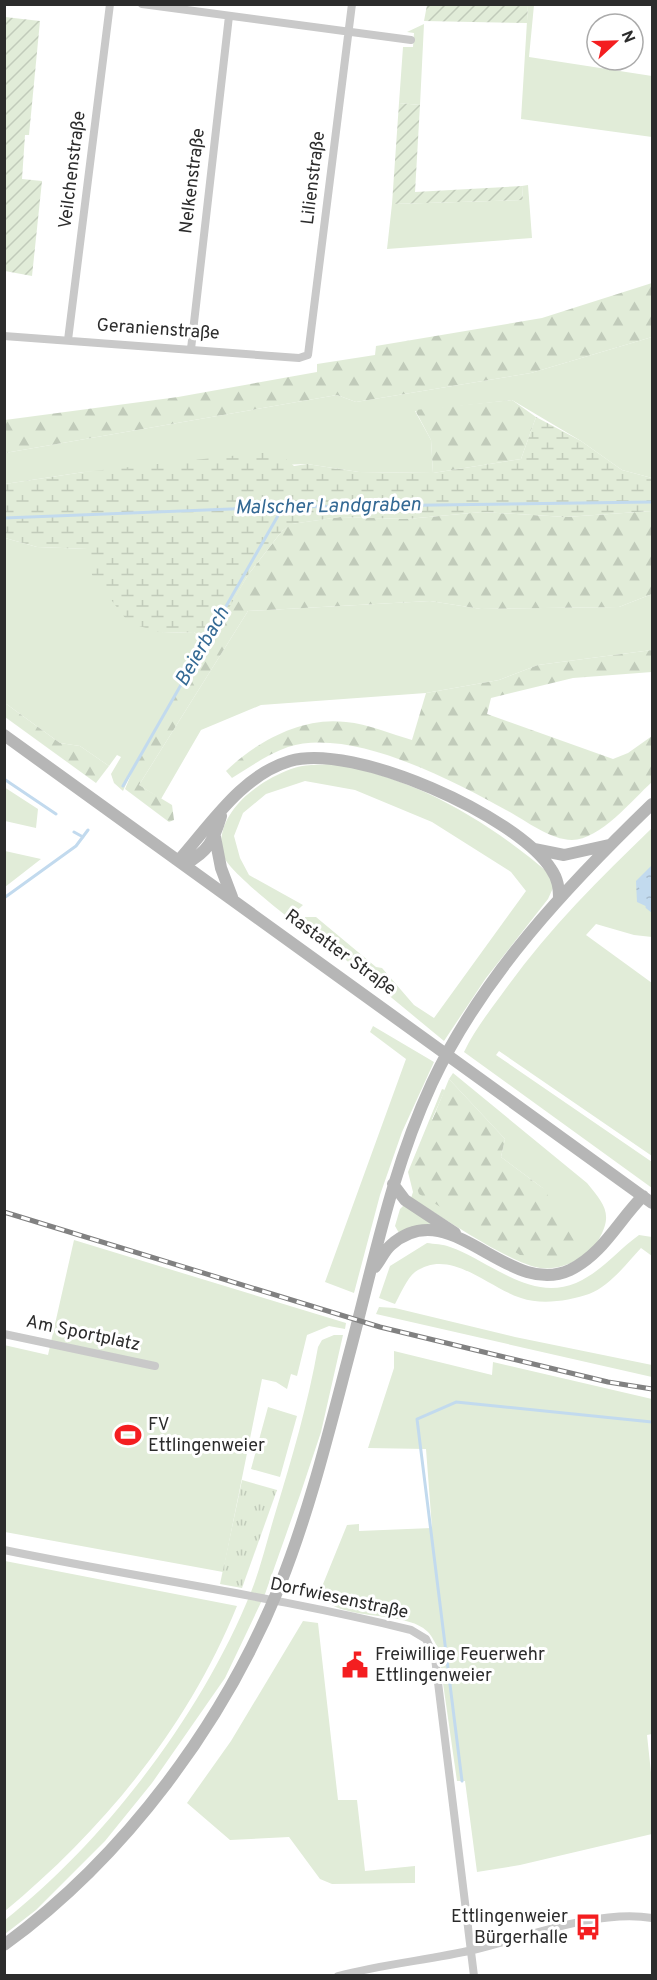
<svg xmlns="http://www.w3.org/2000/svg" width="657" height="1980" viewBox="0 0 657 1980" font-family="Overpass,sans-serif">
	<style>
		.grass { fill: #e1ecd8 }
		.forest { fill: url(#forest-firs) }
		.wetland { fill: url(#wetland-marsh) }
		.park { fill: url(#park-tufts) }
		.garden { fill: url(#garden-furrows) }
		.water { fill: url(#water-ripples) }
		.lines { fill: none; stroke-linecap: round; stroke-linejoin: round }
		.stream { stroke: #c2daee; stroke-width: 3 }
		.street { stroke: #c9c9c9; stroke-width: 8 }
		.secondary { stroke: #b6b6b6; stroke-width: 12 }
		.rail-casing { stroke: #818181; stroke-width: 5 }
		.rail { stroke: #fff; stroke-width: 3; stroke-dasharray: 9; stroke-linecap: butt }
		.labels { text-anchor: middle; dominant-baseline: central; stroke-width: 6; stroke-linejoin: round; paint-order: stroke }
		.street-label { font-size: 18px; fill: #2c2c2c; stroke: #fff }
		.poi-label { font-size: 18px; fill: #2c2c2c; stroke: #fff; text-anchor: start }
		.water-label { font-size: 20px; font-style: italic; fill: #346994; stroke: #fff }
	</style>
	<defs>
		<pattern id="forest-firs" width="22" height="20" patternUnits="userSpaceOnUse" patternTransform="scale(1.5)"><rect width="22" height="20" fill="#e1ecd8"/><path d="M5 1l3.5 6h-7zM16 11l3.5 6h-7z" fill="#c1cbba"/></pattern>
		<pattern id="wetland-marsh" width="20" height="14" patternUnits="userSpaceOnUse" patternTransform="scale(1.5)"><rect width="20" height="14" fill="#e1ecd8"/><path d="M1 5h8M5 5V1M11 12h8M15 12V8" fill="none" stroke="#c1cbba"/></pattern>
		<pattern id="park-tufts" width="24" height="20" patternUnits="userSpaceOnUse" patternTransform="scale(1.5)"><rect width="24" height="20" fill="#e1ecd8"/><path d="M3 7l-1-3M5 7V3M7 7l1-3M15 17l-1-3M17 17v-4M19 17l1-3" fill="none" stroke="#c1cbba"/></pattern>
		<pattern id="garden-furrows" width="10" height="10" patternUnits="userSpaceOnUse" patternTransform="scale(1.5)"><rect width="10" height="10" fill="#e1ecd8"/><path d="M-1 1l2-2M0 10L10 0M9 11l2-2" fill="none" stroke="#c1cbba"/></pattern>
		<pattern id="water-ripples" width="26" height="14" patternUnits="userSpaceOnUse" patternTransform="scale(1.5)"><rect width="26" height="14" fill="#c2daee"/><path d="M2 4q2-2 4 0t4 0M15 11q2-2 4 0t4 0" fill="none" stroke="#a7bbcc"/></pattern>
	</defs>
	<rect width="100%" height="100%" fill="#fff"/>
	<path class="grass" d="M528,5H534L529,57L652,76V137L521,119Z
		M424,24L420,105L399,103L403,47H413L414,33L407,32Z
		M528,185L532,238L387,249L392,204L523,200L522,186Z
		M652,337V478L622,470L581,441L512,400L415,411L431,440L433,473L359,472L307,464L84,472L5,484V453L337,395L356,402L531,373Z
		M5,538L37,547L88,549L163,633L194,632L208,644L137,760L123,791L114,783L111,774L121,757L117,755L109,766L80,746L60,743L5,703Z
		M652,594V650L538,665L499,680L426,693L261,705L201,730L161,799L139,785L248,611L430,601L481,609L619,607Z
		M333,764C415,777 488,821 551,875L553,888L548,899L486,978L444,1041L306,927L305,917H316L376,967L382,968L414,1005L434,1018L526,891L511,872L432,822L355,790L305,781L266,794L243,813L234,836L240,858L249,875L303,905L289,918C275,907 228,870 223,855C212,814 258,781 291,769C303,764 320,765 333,764Z
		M4,787L38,809L36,828L5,821Z
		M652,828V937L634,935L596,924L586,935L652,983V1156L499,1051L496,1055L652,1162V1188L464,1052C474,1031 488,1013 502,994C545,933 598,880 652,828Z
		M5,851L41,859L5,887Z
		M373,1026L434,1062L402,1132L380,1195L354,1293L325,1282L406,1059L370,1032Z
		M453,1073L587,1183C603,1203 614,1213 599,1239C587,1258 562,1271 540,1268C509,1263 441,1216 411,1198L413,1192L408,1172L442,1089L445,1090L432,1119L544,1189L501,1157L505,1139L449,1079Z
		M405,1204L432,1225L399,1233L395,1226L400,1209Z
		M639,1235L652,1237V1256L641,1248C626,1264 610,1286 589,1294C569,1301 541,1305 521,1298C487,1287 450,1247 415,1272C407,1278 400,1295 395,1304L379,1298L390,1266L427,1243C434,1244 443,1244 450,1247C490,1261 530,1302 576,1283C601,1272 617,1251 639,1235Z
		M74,1240L346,1323L345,1329L329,1326L307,1335L297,1376L291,1374L287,1389L276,1382L262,1379L223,1572L5,1532L4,1345L48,1355Z
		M379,1307L395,1308L515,1337L652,1365V1377L376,1314Z
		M334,1335H343L321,1432L300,1495L265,1594L225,1678L152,1783L105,1841L36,1910L5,1934V1920C106,1840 203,1712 251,1592C261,1567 267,1540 275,1514C292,1458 308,1404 318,1347L322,1340Z
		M394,1351L492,1375L493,1362L652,1399V1734L647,1735L652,1782V1834L520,1865L477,1872L465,1781H457L438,1648C435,1643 432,1636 428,1632C406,1609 338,1623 319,1594L347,1525L359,1524V1531L432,1528L426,1449L368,1448L394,1368Z
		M268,1407L297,1416L280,1477L251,1469Z
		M5,1561L237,1606C188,1727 104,1829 5,1911Z
		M303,1621L318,1623L338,1800H357L365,1871L415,1866V1883L332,1884L320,1879L289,1837L230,1840L187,1803L231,1741Z"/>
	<path class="forest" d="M652,283V337L531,373L356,402L337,395L5,453V420L178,397L317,372V364L375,355L376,346L542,318Z
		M512,400L536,417L521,459L433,473L431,440L415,410Z
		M652,511V594L619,607L481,609L430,601L248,611L139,785L172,805L174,820L169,822L125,789L137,760L248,575L282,531L291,524L340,517L407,519L482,512L566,517Z
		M652,650V672L573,678L491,698L487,714L613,759L628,753L652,736V782C633,799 600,840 572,840C550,840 525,820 506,810C452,780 351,727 288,747C268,754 250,767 232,778L226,771C256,742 302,716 346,722C368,724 391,734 412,740L426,693L499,680L538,665Z
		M5,703L60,743L80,746L109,766L96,783L5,717Z
		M449,1079L505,1139L501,1157L544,1189L577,1245L554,1258L520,1255L419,1194L411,1172Z"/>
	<path class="wetland" d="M536,417L581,441L622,470L652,478V511L566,517L482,512L407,519L340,517L292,524L282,531L248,575L208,644L194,632L163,633L129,623L92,575L87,549L37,547L5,538V484L84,472L277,451L294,466L307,464L359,472L433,473L521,459Z"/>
	<path class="park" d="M242,1480L277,1490L242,1588L220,1584Z"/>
	<path class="garden" d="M427,5H528L527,23L424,21Z
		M5,17L40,21L29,135H25L22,179L42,181L32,276L5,271Z
		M399,103L420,105L415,192L522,186L523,200L392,204Z"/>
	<path class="water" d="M652,865V909L637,902L636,881Z"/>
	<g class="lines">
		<path class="stream" d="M4,518L283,507L652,502
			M4,779L56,814
			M123,786L283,507
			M74,832L83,837
			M4,898L76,846L88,830
			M652,899L647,907L652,911
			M462,1781L417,1419L456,1402L652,1422"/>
		<path class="street" d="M142,4L411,40
			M4,336L299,358L308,355L352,4
			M68,340L110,4
			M191,349L229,16
			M4,1334L155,1366
			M4,1550C140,1578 277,1597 411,1630L426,1639L435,1658L474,1976
			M338,1976C383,1964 429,1960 473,1950C527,1937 598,1909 652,1918"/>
		<path class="secondary" d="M4,735L652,1203
			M215,837L221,868L232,897
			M534,849L564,855L609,845
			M179,860C211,824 242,775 290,761C353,742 517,816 551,869C558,879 559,888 559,899
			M185,864C208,852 214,840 221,816
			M393,1184L405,1200L455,1233
			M375,1267C381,1260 384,1251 391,1245C451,1192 507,1299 570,1270C603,1254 618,1221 643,1196
			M4,1945C125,1857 224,1723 280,1585C309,1512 328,1435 348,1359C373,1266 391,1171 432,1083C482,976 568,885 652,804"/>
		<g class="rail-casing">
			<path id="rail" d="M4,1212L380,1327L608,1382L652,1389"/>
		</g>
		<use href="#rail" class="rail"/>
	</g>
	<defs>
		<g id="stadium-bare" transform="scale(2.07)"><path d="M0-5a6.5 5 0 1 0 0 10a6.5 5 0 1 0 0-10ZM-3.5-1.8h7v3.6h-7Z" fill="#f41e20" stroke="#fff" stroke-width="2.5" paint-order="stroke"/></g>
		<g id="civic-bare" transform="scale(2.07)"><path d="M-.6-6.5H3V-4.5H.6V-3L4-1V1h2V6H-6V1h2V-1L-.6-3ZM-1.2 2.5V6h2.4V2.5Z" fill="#f41e20" stroke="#fff" stroke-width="2.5" paint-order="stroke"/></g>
		<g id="bus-bare" transform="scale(2.07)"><path d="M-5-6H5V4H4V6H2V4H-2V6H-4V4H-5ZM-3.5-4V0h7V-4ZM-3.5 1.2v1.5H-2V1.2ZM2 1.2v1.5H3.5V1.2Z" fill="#f41e20" stroke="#fff" stroke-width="2.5" paint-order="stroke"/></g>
	</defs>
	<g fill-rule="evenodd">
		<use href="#stadium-bare" x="128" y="1435"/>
		<use href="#civic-bare" x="355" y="1665"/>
		<use href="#bus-bare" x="588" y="1927"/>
	</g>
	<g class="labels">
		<g class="street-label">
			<text transform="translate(73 170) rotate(-83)">Veilchenstraße</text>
			<text transform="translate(314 178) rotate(-83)">Lilienstraße</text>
			<text transform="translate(193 181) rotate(-83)">Nelkenstraße</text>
			<text transform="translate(158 330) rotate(4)">Geranienstraße</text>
			<text transform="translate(340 953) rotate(36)">Rastatter Straße</text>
			<text transform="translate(83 1334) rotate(12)">Am Sportplatz</text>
			<text transform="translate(339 1599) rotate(12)">Dorfwiesenstraße</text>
		</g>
		<g class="poi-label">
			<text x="148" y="1425">FV<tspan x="148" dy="21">Ettlingenweier</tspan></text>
			<text x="375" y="1655">Freiwillige Feuerwehr<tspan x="375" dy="21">Ettlingenweier</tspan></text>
			<text x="568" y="1917" text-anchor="end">Ettlingenweier<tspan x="568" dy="21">Bürgerhalle</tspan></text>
		</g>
		<g class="water-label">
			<text transform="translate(328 507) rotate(-1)">Malscher Landgraben</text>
			<text transform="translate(203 647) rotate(-60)">Beierbach</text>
		</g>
	</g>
	<rect width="657" height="1980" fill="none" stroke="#2c2c2c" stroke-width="12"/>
	<g transform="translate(615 42) rotate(68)"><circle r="28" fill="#ffffff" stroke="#ababab" stroke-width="1.5"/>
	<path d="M0-4.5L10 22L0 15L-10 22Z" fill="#f41e20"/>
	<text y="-9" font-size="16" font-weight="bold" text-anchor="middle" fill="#2c2c2c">N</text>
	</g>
</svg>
